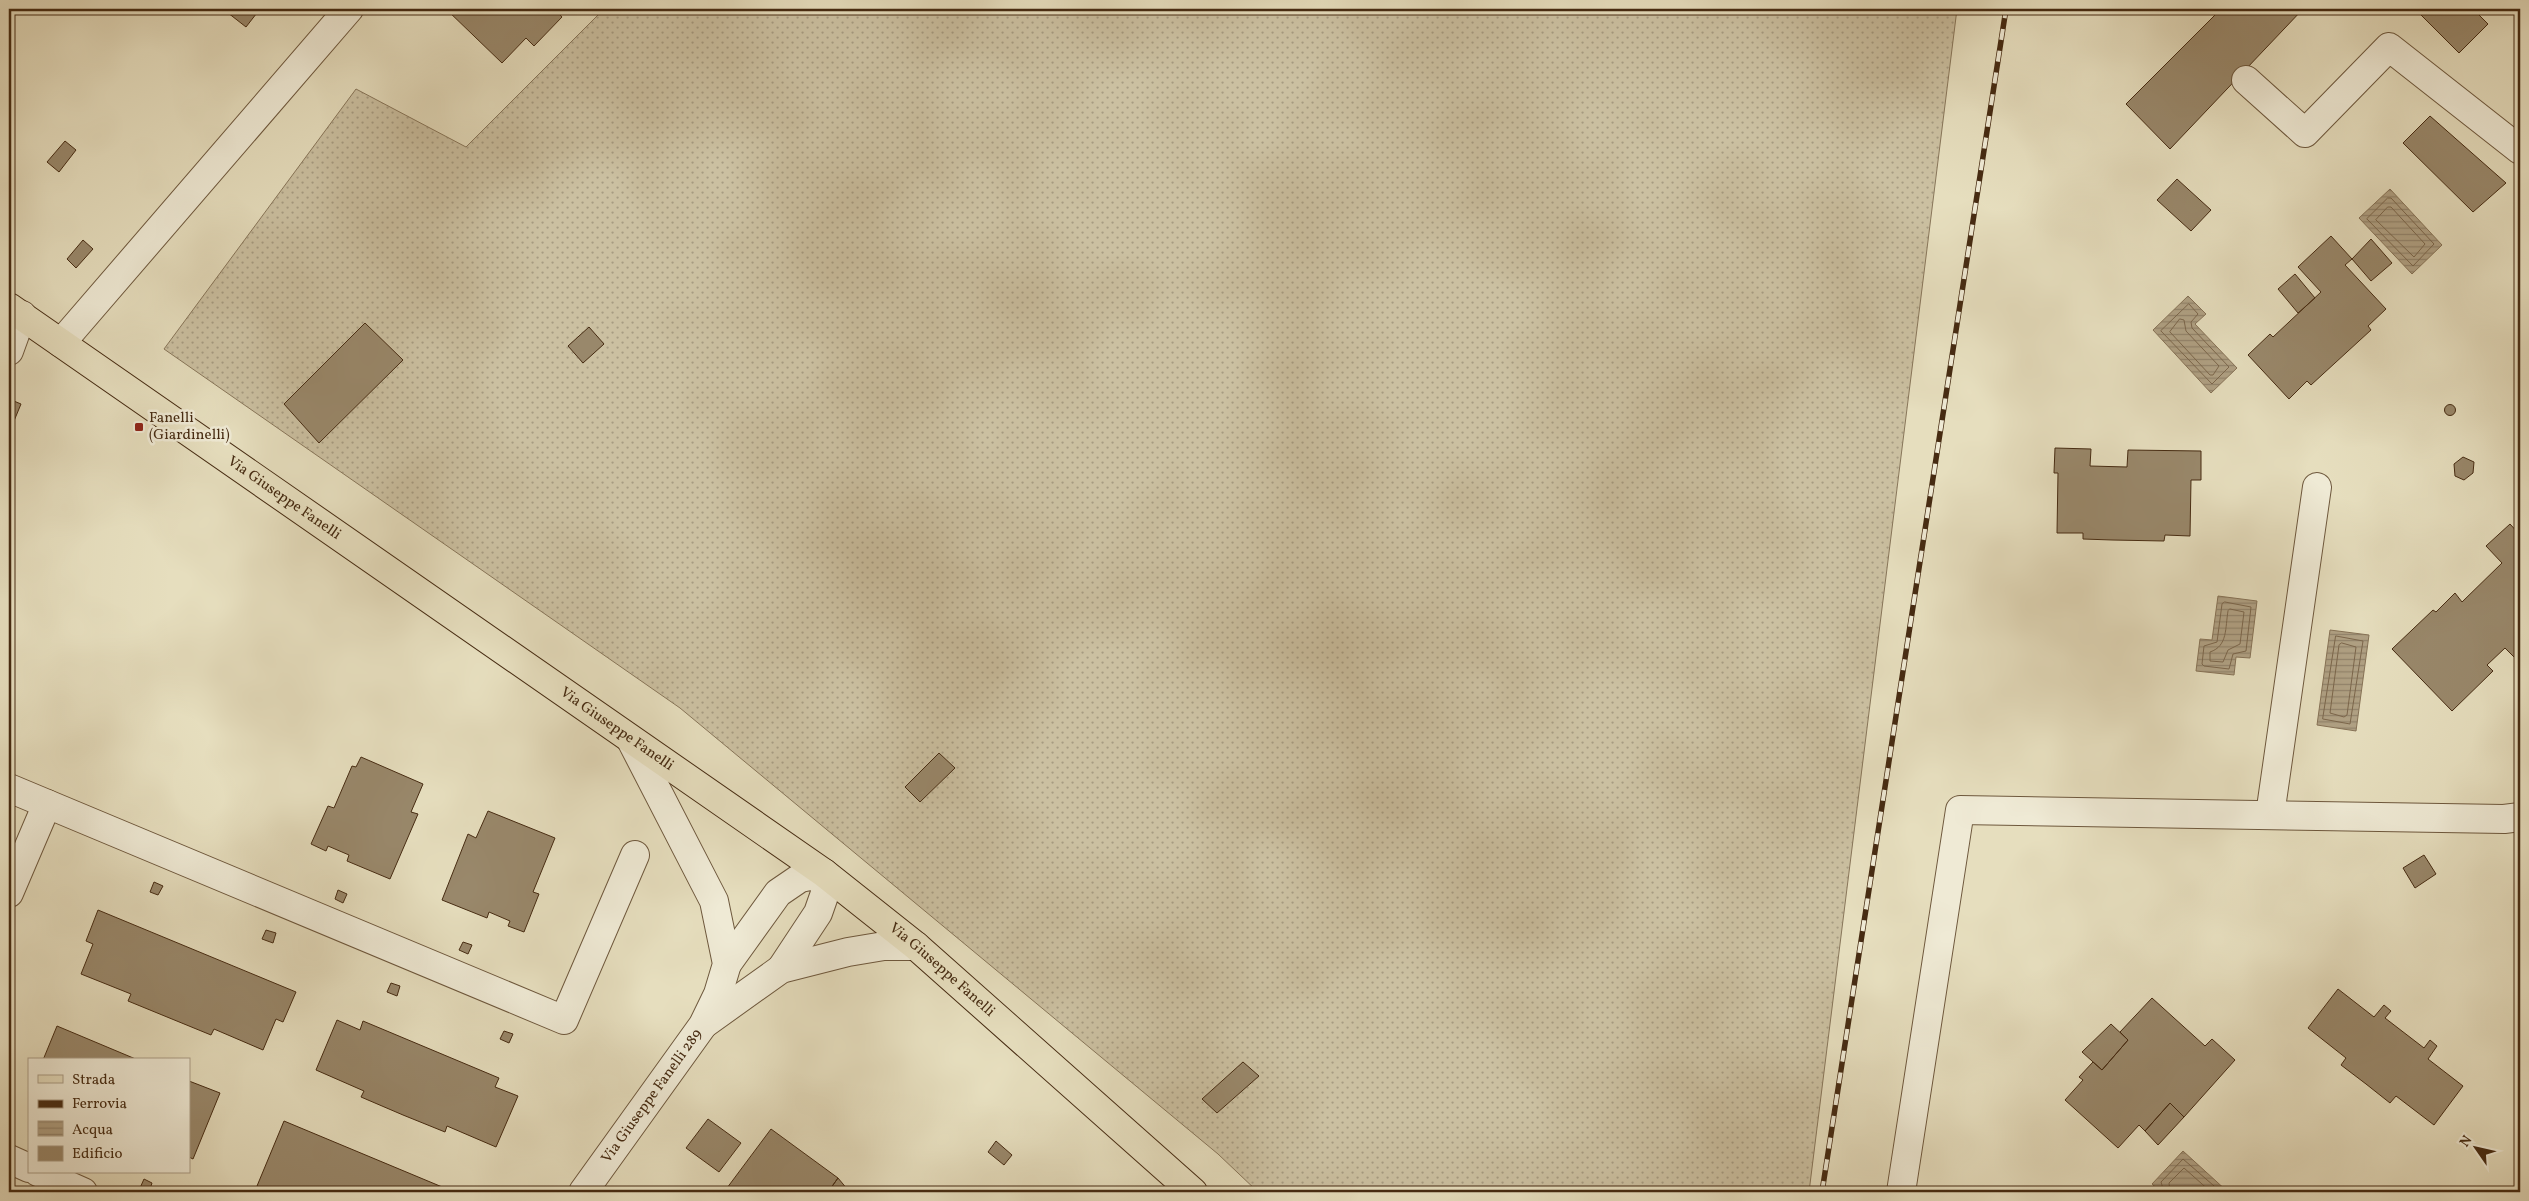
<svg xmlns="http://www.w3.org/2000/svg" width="2529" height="1201" viewBox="0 0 2529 1201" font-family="Vollkorn,serif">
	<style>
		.grass { fill: url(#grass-dots); stroke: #88765a }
		.water { fill: url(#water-rules); stroke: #867256 }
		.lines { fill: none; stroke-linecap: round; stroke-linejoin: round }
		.shore { stroke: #7b664b; stroke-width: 1 }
		.building { fill: #99886b; stroke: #462b12 }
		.minor-casing { stroke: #6e583d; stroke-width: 30 }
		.major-casing { stroke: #462b12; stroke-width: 30 }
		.minor { stroke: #efead5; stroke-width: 28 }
		.major { stroke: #e6debe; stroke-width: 28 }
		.rail-casing { stroke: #462b12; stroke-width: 5.5 }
		.rail { stroke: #efead5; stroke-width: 4; stroke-dasharray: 11; stroke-linecap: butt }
		.poi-dot { fill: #8f2418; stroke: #efead5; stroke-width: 2 }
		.labels { text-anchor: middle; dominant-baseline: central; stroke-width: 5; stroke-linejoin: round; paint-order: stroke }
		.poi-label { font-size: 15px; fill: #462b12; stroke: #efead5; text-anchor: start }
		.street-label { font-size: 15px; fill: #462b12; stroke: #efead5 }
	</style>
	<defs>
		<pattern id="grass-dots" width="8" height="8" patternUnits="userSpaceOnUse" patternTransform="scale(1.25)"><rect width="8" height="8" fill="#cbc0a1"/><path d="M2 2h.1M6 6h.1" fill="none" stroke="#a79c82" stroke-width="1.8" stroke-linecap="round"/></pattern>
		<pattern id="water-rules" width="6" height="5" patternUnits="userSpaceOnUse" patternTransform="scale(1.25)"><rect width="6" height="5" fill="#b0a184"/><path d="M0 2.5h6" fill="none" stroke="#91836b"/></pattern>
	</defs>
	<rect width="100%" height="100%" fill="#e6debe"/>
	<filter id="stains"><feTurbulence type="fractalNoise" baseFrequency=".004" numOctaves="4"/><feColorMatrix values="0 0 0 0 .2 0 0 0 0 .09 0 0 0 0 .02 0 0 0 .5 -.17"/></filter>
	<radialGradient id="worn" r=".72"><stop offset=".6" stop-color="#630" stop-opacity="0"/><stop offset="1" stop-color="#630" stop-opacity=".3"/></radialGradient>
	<path class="grass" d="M604,9H1957L1809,1192H1258L1218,1154L680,708L164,349L356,89L466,147Z"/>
	<path class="water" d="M2390,189L2442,245L2412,274L2359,218Z
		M2188,296L2206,314L2195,324L2237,368L2211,393L2153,330Z
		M2218,596L2257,601L2250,658L2236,657L2234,675L2196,671L2200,639L2212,640Z
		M2330,630L2369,635L2356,731L2317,725Z
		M2183,1151L2228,1192H2161L2152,1184Z"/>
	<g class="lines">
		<path class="shore" d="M2388,198H2391L2434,244L2413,266L2367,219Z
			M2388,207H2391L2425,244L2414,257L2376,220Z
			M2189,304L2198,314L2191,322L2192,328L2229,367L2212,384L2161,331Z
			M2180,319L2184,320L2186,331L2219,366L2213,375H2210L2170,332Z
			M2225,602L2251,607L2246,651L2233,654L2229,669L2204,666L2202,664L2204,646L2217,642L2222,604Z
			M2230,609L2244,612L2240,644L2228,650L2223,662L2210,661V652C2228,646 2225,628 2228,611Z
			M2336,636L2363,641L2350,724L2323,719Z
			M2342,643L2356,647L2347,715L2344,717L2330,713L2339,645Z
			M2164,1192L2161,1182L2183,1159L2221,1192
			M2170,1192L2169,1183L2184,1168L2211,1192"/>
	</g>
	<path class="building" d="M223,9H260L246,27Z
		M446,9H555L562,17L534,46L526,38L502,63Z
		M2221,9H2303L2170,149L2126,104Z
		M2415,9H2473L2488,24L2459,53Z
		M2430,116L2506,183L2473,212L2403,143Z
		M65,141L76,150L59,172L47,162Z
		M2177,179L2211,210L2191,231L2157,200Z
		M2331,236L2352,259L2345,265L2386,309L2368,326L2371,330L2311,385L2307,381L2289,399L2248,355L2270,334L2273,337L2321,292L2298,267Z
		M2371,239L2392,263L2371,281L2352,259Z
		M83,240L93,249L76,268L67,259Z
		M2295,274L2315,298L2298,313L2278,289Z
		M365,323L403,360L319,443L284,404Z
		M589,327L604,344L583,363L568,346Z
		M9,399L21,404L9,433Z
		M2444.5 410a5.5 5.5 0 1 1 11 0a5.5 5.5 0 1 1-11 0Z
		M2055,448L2091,449L2090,466L2127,467L2128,450L2201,451V480H2191L2190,536L2165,535L2164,541L2112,540L2083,539V533H2057L2058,473H2054Z
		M2463,457L2474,462L2473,473L2464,480L2455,476L2454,464Z
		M2510,524L2520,535V663L2505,648L2487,665L2493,671L2452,711L2392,649L2433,610L2436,612L2455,593L2462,602L2502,563L2486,546Z
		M939,753L955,768L920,802L905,787Z
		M361,757L423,784L411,812L418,814L390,879L347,861L349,855L328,846L326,851L311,844L328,806L334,808L352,766L356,767Z
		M488,811L555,838L533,892L539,894L524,932L508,926L510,921L489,912L487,918L442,900L468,834L476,838Z
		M2424,855L2436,874L2415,888L2403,868Z
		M154,882L163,886L158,895L150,892Z
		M338,890L347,894L343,903L335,899Z
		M98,910L296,992L283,1022L276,1019L263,1050L214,1029L211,1035L128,1001L131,994L81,974L93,944L86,941Z
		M266,930L276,933L273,943L262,939Z
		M463,942L472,945L468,954L459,950Z
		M391,983L400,986L397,996L387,992Z
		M2338,989L2374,1017L2384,1005L2391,1011L2385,1018L2424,1048L2430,1040L2437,1046L2428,1059L2463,1086L2434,1125L2396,1096L2390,1103L2366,1084L2341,1065L2346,1058L2308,1028Z
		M2152,998L2205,1046L2212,1039L2235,1060L2184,1117L2170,1103L2145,1131L2139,1125L2118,1148L2065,1100L2083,1080L2079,1077L2093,1062L2102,1070L2128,1040L2120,1032Z
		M337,1020L360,1030L363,1021L499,1078L495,1087L518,1096L496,1147L447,1126L445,1132L403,1115L361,1097L364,1091L316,1070Z
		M2111,1024L2128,1040L2102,1070L2082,1052Z
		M57,1026L138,1060H43Z
		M504,1031L513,1034L509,1043L500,1039Z
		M1243,1062L1259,1076L1217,1113L1202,1099Z
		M189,1081L220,1093L193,1159L189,1157Z
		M2170,1103L2184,1117L2158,1145L2145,1131Z
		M708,1119L741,1143L719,1172L686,1148Z
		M284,1121L447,1189L446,1192H272L257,1186Z
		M771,1129L838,1178L828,1192H724Z
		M996,1141L1012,1155L1004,1165L988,1152Z
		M838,1178L848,1190L846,1192H828Z
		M144,1179L152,1183L149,1192L140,1188Z
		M1088,1187L1094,1192H1084Z"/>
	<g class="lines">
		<g class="minor-casing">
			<g id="minor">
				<path d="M2246,80L2305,133L2389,47L2520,150"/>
				<path d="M61,343L349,9"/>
				<path d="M9,351L22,315"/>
				<path d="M9,788L564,1020L635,855"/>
				<path d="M2270,815L2317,487"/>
				<path d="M9,893L47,804"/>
				<path d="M727,964L778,893L800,878L824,873L825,893L818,913L781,969"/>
				<path d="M704,1024L781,969L848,952L884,946H916"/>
				<path d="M9,1159L29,1168"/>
				<path d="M38,1172L83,1192"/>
				<path id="s1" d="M583,1192L703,1025L718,994L727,964L714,901L631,740"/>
				<path d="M1901,1192L1960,810L2504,819L2520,817"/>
			</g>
		</g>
		<g class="major-casing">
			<g id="major">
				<path id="s2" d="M9,307L824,873L916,946L1193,1192"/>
			</g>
		</g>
		<use href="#minor" class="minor"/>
		<use href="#major" class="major"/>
		<g class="rail-casing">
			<path id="rail" d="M1822,1192L2006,9"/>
		</g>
		<use href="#rail" class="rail"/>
	</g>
	<rect class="poi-dot" x="134" y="422" width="10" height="10" rx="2.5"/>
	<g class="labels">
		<g class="poi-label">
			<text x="149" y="418">Fanelli<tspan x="149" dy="17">(Giardinelli)</tspan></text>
		</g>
		<g class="street-label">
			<text stroke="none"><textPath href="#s2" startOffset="335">Via Giuseppe Fanelli</textPath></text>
			<text stroke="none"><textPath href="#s2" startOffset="740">Via Giuseppe Fanelli</textPath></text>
			<text stroke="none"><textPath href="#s2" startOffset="1145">Via Giuseppe Fanelli</textPath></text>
			<text stroke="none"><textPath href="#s1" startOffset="118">Via Giuseppe Fanelli 289</textPath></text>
		</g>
	</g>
	<rect width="2529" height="1201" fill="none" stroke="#e6debe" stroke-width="30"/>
	<rect x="10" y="10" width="2509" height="1181" fill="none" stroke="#462b12" stroke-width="2.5"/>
	<rect x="15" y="15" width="2499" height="1171" fill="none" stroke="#462b12"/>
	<rect x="28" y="1058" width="162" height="115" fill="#efead5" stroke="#ab9e87"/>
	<rect x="38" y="1075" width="25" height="8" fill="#e6debe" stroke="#ab9e87"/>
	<text x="72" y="1084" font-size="15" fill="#462b12">Strada</text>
	<rect x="38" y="1100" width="25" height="8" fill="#462b12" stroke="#ab9e87"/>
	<text x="72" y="1108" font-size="15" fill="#462b12">Ferrovia</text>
	<rect x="38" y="1121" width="25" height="15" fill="url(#water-rules)" stroke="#ab9e87"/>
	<text x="72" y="1134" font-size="15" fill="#462b12">Acqua</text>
	<rect x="38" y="1146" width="25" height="15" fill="#99886b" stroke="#ab9e87"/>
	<text x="72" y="1158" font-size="15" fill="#462b12">Edificio</text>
	<g transform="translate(2476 1148) rotate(304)" stroke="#efead5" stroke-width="4" paint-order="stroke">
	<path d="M0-4L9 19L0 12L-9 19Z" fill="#462b12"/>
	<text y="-8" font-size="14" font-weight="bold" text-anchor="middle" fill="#462b12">N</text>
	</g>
	<rect width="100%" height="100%" filter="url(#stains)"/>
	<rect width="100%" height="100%" fill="url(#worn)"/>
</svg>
